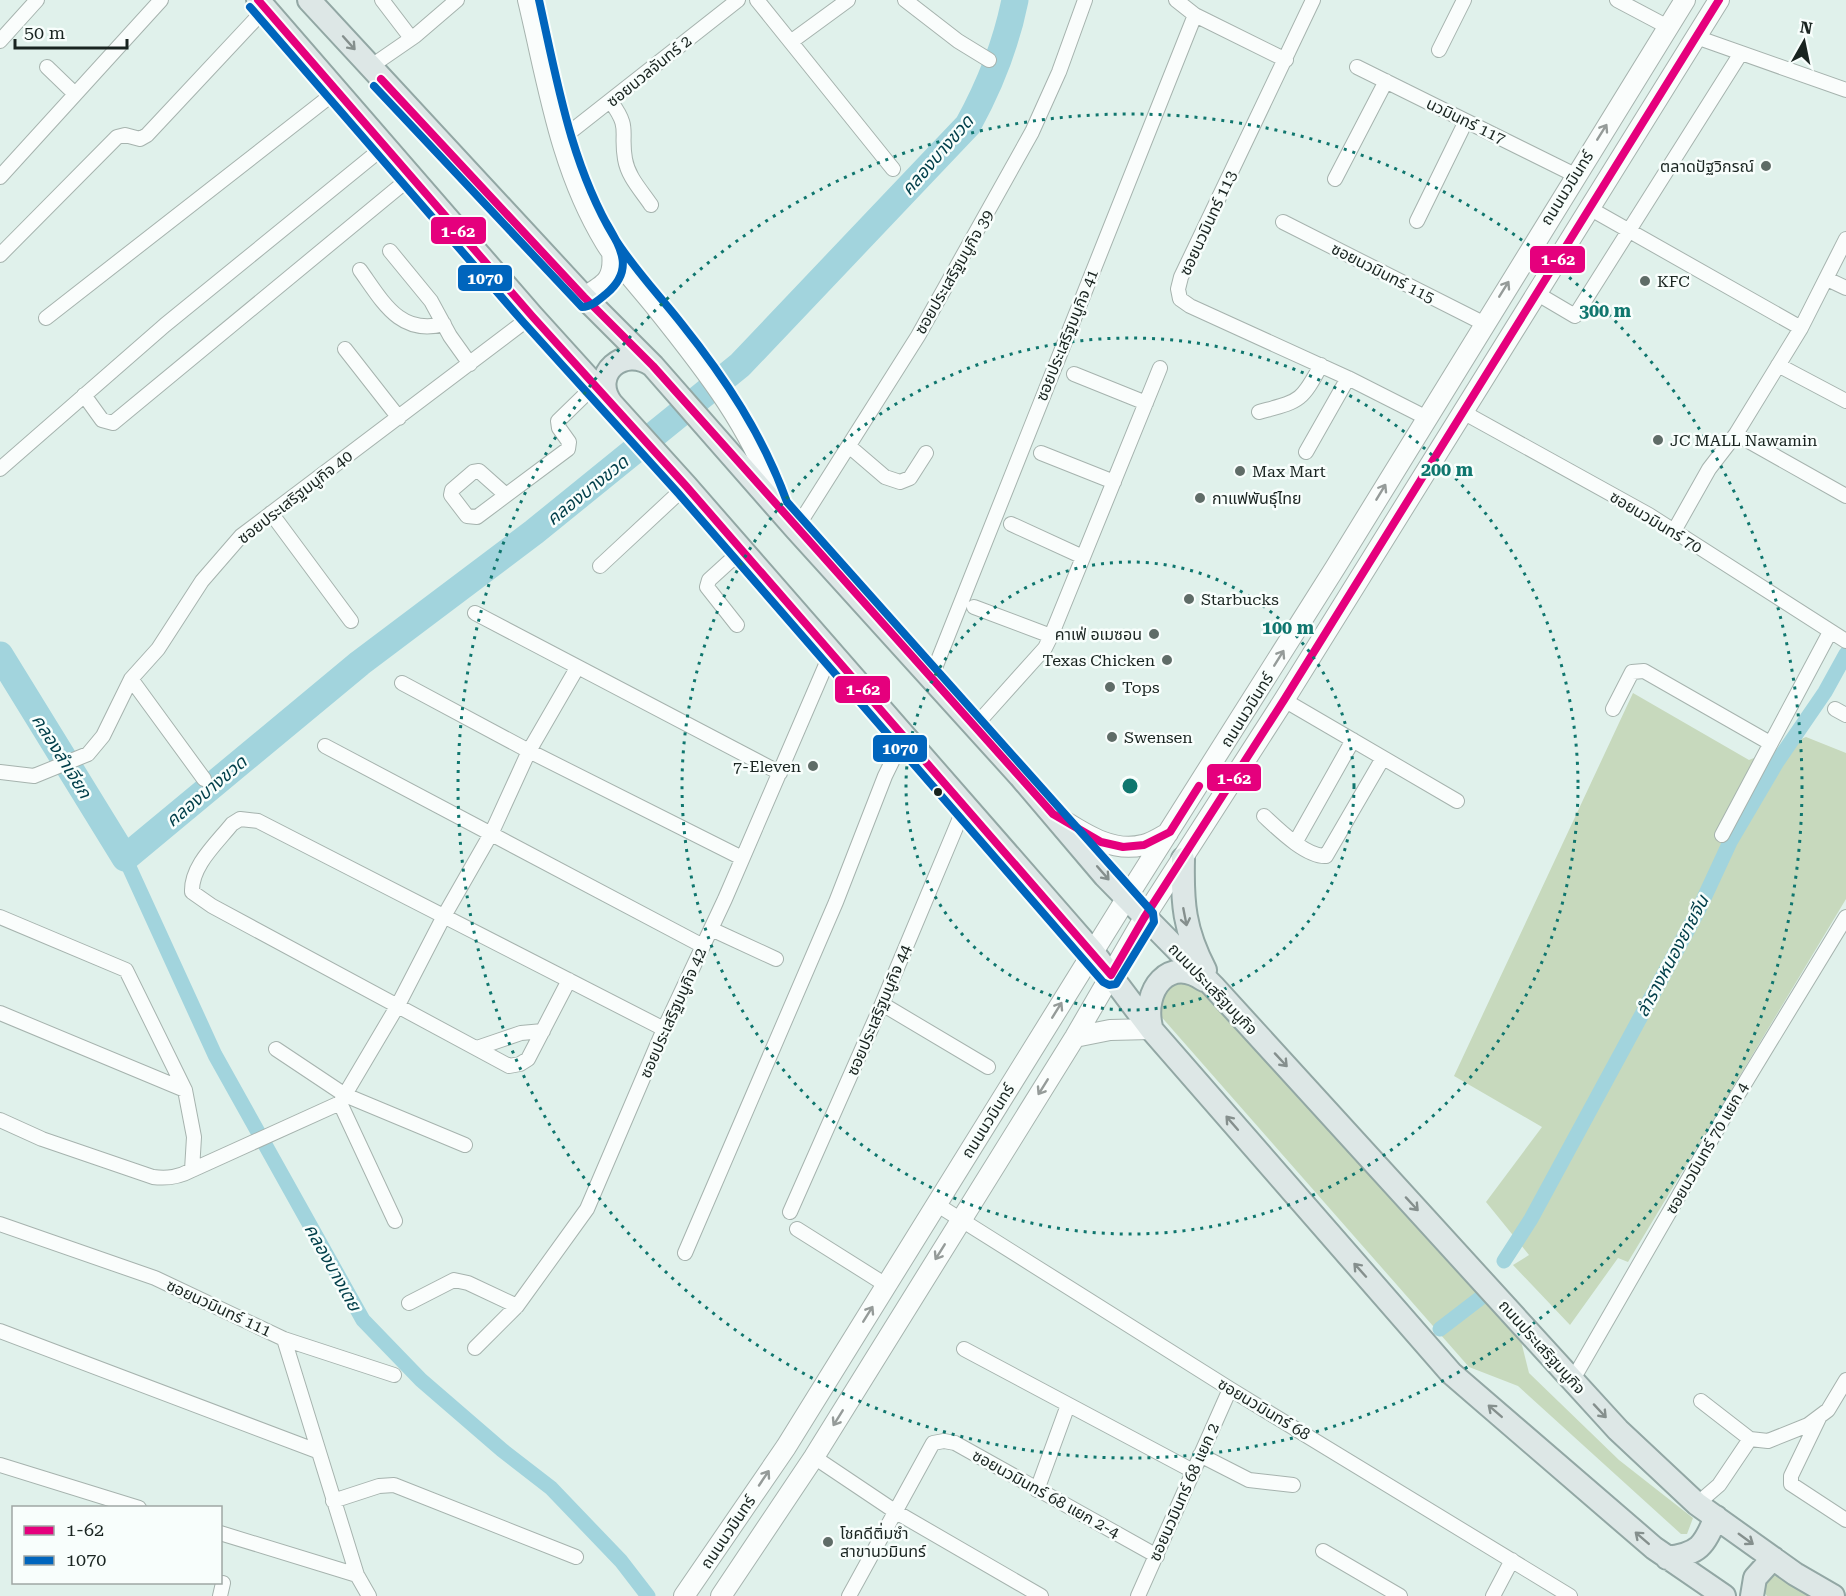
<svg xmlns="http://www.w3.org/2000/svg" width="1846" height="1596" viewBox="0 0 1846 1596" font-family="'Roboto Serif','Noto Sans Thai',serif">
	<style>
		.green { fill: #c7d9bd }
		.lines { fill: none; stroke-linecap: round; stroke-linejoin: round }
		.canal { stroke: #a2d4dd; stroke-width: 15 }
		.river { stroke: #a2d4dd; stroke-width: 27 }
		.street-casing { stroke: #a6b3ae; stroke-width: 16 }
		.secondary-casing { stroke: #a6b3ae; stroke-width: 22 }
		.primary-casing { stroke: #92a7a4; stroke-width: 26 }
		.street { stroke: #fafdfc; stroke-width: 14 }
		.secondary { stroke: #fafdfc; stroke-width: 20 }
		.primary { stroke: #dde7e6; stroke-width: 22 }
		.bus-1-casing { stroke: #f8fefc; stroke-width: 12 }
		.bus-2-casing { stroke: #f8fefc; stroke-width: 12 }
		.bus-1 { stroke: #e5007d; stroke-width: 8 }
		.bus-2 { stroke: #0065bd; stroke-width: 8 }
		.oneway { stroke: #858f8d }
		.oneway2 { stroke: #959b99 }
		.ring { fill: none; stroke: #0f766e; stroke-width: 3; stroke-dasharray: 3 6 }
		.poi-dot { fill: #5f6c67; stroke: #f8fefc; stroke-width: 2 }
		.bus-dot { fill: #192420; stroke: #f8fefc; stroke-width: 2 }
		.labels { text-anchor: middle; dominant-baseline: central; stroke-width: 5; stroke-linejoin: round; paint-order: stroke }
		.street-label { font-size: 16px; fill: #192420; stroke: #f8fefc }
		.poi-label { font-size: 16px; fill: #192420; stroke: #f8fefc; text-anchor: start }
		.water-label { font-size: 18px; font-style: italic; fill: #003e49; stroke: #f8fefc }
		.centre { fill: #0f766e; stroke: #f8fefc; stroke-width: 3 }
		.ring-label { font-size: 18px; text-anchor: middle; font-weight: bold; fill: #0f766e; stroke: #f8fefc; stroke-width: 5; stroke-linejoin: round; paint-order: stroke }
		.line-badge { stroke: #f8fefc; stroke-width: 2 }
		.badge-label { font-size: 16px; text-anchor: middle; font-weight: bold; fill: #fff }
	</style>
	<rect width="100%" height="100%" fill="#e0f1eb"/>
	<path class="green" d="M1633,693L1749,760L1806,737L1846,753V899L1628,1262L1618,1258L1570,1325L1513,1265L1529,1255L1486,1202L1542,1127L1454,1076Z
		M1172,980H1195L1517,1325L1529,1373L1619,1460L1693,1518L1687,1534H1681L1518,1386L1469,1367L1158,1013L1159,993Z
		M1773,1576H1779L1816,1596H1767L1764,1592L1767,1579Z"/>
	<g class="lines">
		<path class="canal" d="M125,858L215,1055L363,1320L421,1380L502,1450L551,1488L621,1561L648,1596
			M1504,1261L1531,1219L1698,911L1730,842L1777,762L1825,692L1846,654
			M1440,1329L1483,1296"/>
		<path class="river" d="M0,655L125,858L360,663L534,532L740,365L968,125C990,85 1006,45 1015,0"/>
		<g class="street-casing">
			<path id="street" d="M382,0L411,38
				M757,0L893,169
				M905,0L958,41L989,60
				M1313,0L1181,277L1178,289L1180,299L1190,306L1348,378L1425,417
				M1617,0L1668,27
				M1195,15L1286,60
				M1696,37L1846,90
				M0,41L37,0
				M792,41L848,0
				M1439,50L1464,0
				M47,67L75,94
				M370,67L415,36L457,0
				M1357,67L1575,175
				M611,102C631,129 620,131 625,159C628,177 641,190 651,205
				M560,140L738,0
				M0,177L161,0
				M1335,179L1386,81
				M1589,208L1801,328
				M1417,221L1466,121
				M1283,222L1483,323
				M390,251L431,301L450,336L470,364
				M0,255L117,137L125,135L140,139L147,135L265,9
				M360,270C383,302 400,336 444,324
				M1827,279L1846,288
				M1536,293L1575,316L1741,53
				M46,318L338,90
				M345,349L399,418
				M1778,365L1846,401
				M1074,374L1146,403
				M84,395L102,420L113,423L411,177
				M1461,411L1649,515L1846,641
				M1259,412C1299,401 1301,403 1321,365
				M1736,434L1846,496
				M850,447L885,477L900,482L910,478L926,453
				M1306,452L1348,378
				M1041,453L1114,482
				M0,469L165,325L385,146
				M506,495L479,471L473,472L452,490L451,495L467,516L477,517L568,449L569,442L559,428L558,421L595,385
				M271,513L351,621
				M1011,524L1083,557
				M796,529L918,336L1032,132L1059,72L1085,0
				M1674,531L1709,469L1736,434L1801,328L1846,239
				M600,566L686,486
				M974,607L1051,636
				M475,613L780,773
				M737,625L707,587L709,580L742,550
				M931,678L1195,15L1176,0
				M131,679L204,779
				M402,683L529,751L742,858
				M1284,700L1457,801
				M1613,709L1632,672L1644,671L1770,743
				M1835,709L1846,715
				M975,726L1045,648L1051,636L1160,368
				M325,746L703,946
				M0,772L34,776L88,754L103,736L131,679L158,649L202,581L241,536L532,316
				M1264,816C1278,829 1306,857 1326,856L1383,758
				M1722,835L1830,632
				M1295,843L1353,740
				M0,917L126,970L185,1090L194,1137L192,1170C179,1177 168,1179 153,1177L42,1139L0,1120
				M711,929L776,959
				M569,980L528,1059L520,1064L509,1066L212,906L192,892C191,866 216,844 232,824L240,819L258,821L664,1029
				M882,1004L988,1067
				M0,1013L185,1090
				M477,1048L521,1033L543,1031
				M276,1049L345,1095L465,1145
				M340,1103L395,1221
				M192,1170L340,1103L398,1005L444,916L492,832L529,751L577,668
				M936,1204L1230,1389L1570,1596
				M790,1212L882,1004L965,806
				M0,1224L155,1278L284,1339L394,1375
				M797,1229L886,1285
				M685,1253L836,902L885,776L904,737
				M409,1303L454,1280L468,1283L517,1306
				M0,1331L317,1451
				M284,1339L357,1575L369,1596
				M475,1348L517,1306L587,1209L664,1029L725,899L831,653
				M964,1349L1193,1471
				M1572,1381L1723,1119L1846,917
				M1701,1401L1750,1439L1768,1441L1808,1425L1828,1410L1846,1380
				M1819,1418L1791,1476V1484L1846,1520
				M1200,1455L1249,1480L1293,1485
				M814,1457L896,1512L1041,1596
				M0,1465L139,1508
				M1037,1490L1068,1405
				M333,1501L379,1486L394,1485L576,1557
				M1697,1504L1719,1485L1750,1439
				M220,1533L357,1575
				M1323,1551L1400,1596
				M220,1596L223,1583
				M849,1596L933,1443L944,1441L955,1443L1157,1556
				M1138,1596L1230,1389
				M1493,1596L1512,1560"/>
		</g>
		<g class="secondary-casing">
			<path id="secondary" d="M528,0C548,83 560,168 605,242C619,265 638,285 655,306C704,367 755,431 778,507
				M584,297C606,284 615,279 612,252
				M1061,819C1085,834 1113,853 1143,845C1152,843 1161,837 1168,833
				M1075,1037L1110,1030L1151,1029
				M684,1596L786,1447L1126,899L1335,568L1685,0
				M721,1596L814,1457L1075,1037L1144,918L1284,700L1719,0"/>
		</g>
		<g class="primary-casing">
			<path id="primary" d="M258,0L532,316L686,486L1093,952L1151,1029L1451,1373L1654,1548L1724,1596
				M309,0L584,297L653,366L796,529L1020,776L1105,876L1213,986L1618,1430L1697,1504L1795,1574L1833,1596
				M611,403C590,374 624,345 652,365
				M1183,859C1182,903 1184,930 1205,970
				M1151,1027C1142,990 1169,955 1204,980
				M1667,1558C1699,1554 1704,1546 1716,1517
				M1752,1596L1755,1578L1773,1558"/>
		</g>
		<use href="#street" class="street"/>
		<use href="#secondary" class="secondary"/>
		<use href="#primary" class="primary"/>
		<g class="bus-1-casing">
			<path id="bus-1" d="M258,0L532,316L686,486L1111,975L1144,918L1284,700L1719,0
				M381,79L584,297L653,366L1053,814L1101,842L1123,847L1144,845L1170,832L1199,786"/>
		</g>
		<g class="bus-2-casing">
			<path id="bus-2" d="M250,7L524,323L678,493L1103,982L1109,985L1116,984L1154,922L1153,913L787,502C763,435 725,378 681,323C659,295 633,268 614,237C571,165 557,81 539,0
				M374,86L582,307C591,307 599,300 606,294C636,269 620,247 604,219"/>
		</g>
		<use href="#bus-1" class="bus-1"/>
		<use href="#bus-2" class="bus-2"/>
	</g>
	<defs><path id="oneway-shaft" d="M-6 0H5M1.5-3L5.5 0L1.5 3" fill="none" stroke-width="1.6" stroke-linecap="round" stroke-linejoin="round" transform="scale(1.5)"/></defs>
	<g class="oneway">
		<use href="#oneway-shaft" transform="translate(349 43) rotate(48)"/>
		<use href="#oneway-shaft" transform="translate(1103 873) rotate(49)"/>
		<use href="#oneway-shaft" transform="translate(1185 917) rotate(79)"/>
		<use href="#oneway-shaft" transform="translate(1281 1060) rotate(47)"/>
		<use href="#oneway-shaft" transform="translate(1232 1123) rotate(-131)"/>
		<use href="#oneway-shaft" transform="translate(1412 1204) rotate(47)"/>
		<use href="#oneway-shaft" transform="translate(1360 1270) rotate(-132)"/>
		<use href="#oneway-shaft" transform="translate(1495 1411) rotate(-139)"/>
		<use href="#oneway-shaft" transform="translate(1600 1411) rotate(47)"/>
		<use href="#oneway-shaft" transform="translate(1642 1538) rotate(-139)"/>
		<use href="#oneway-shaft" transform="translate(1746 1539) rotate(36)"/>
	</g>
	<g class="oneway2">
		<use href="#oneway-shaft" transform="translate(1602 132) rotate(-58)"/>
		<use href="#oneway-shaft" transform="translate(1504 289) rotate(-58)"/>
		<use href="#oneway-shaft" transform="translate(1381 492) rotate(-59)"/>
		<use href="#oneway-shaft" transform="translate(1279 658) rotate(-58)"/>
		<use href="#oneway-shaft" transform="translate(1057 1010) rotate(-58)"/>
		<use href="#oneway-shaft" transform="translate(1043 1087) rotate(122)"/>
		<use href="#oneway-shaft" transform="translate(940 1252) rotate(122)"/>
		<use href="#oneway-shaft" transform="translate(868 1314) rotate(-58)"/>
		<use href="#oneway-shaft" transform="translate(838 1418) rotate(122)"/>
		<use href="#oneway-shaft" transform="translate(764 1478) rotate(-56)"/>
	</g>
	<g class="ring">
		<circle cx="1130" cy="786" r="224"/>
		<circle cx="1130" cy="786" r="448"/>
		<circle cx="1130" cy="786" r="672"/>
	</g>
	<g class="poi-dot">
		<circle cx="1766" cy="166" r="6"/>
		<circle cx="1645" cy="281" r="6"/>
		<circle cx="1658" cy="440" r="6"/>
		<circle cx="1240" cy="471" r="6"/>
		<circle cx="1200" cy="498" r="6"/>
		<circle cx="1189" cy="599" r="6"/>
		<circle cx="1154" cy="634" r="6"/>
		<circle cx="1167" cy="660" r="6"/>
		<circle cx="1110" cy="687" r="6"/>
		<circle cx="1112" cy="737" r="6"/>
		<circle cx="813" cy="766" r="6"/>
		<circle cx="828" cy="1542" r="6"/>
	</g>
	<circle class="bus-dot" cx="938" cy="792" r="5"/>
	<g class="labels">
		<g class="street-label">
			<text transform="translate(649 71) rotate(-39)">ซอยนวลจันทร์ 2</text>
			<text transform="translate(1466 121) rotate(26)">นวมินทร์ 117</text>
			<text transform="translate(1567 188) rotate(-58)">ถนนนวมินทร์</text>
			<text transform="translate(1208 223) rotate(-65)">ซอยนวมินทร์ 113</text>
			<text transform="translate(954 272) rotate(-60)">ซอยประเสริฐมนูกิจ 39</text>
			<text transform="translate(1383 273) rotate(27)">ซอยนวมินทร์ 115</text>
			<text transform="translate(1067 335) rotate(-68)">ซอยประเสริฐมนูกิจ 41</text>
			<text transform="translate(295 497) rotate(-38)">ซอยประเสริฐมนูกิจ 40</text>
			<text transform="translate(1656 522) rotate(31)">ซอยนวมินทร์ 70</text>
			<text transform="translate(1247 710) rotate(-58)">ถนนนวมินทร์</text>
			<text transform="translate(1213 989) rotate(46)">ถนนประเสริฐมนูกิจ</text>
			<text transform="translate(879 1010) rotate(-67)">ซอยประเสริฐมนูกิจ 44</text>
			<text transform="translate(673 1013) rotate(-66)">ซอยประเสริฐมนูกิจ 42</text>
			<text transform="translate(988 1121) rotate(-58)">ถนนนวมินทร์</text>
			<text transform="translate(1707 1148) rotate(-60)">ซอยนวมินทร์ 70 แยก 4</text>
			<text transform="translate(219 1308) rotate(25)">ซอยนวมินทร์ 111</text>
			<text transform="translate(1542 1347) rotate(48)">ถนนประเสริฐมนูกิจ</text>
			<text transform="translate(1264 1409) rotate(31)">ซอยนวมินทร์ 68</text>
			<text transform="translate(1184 1492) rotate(-66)">ซอยนวมินทร์ 68 แยก 2</text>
			<text transform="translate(1046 1494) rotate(29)">ซอยนวมินทร์ 68 แยก 2-4</text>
			<text transform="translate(728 1532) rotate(-56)">ถนนนวมินทร์</text>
		</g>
		<g class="poi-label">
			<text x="1754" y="166" text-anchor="end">ตลาดปัฐวิกรณ์</text>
			<text x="1657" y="281">KFC</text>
			<text x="1670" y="440">JC MALL Nawamin</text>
			<text x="1252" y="471">Max Mart</text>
			<text x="1212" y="498">กาแฟพันธุ์ไทย</text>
			<text x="1201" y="599">Starbucks</text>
			<text x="1142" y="634" text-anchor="end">คาเฟ่ อเมซอน</text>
			<text x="1155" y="660" text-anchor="end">Texas Chicken</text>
			<text x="1122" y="687">Tops</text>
			<text x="1124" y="737">Swensen</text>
			<text x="801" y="766" text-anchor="end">7-Eleven</text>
			<text x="840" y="1533">โชคดีติ่มซำ<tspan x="840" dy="18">สาขานวมินทร์</tspan></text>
		</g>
		<g class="water-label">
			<text transform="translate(937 155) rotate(-49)">คลองบางขวด</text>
			<text transform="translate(587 490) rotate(-39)">คลองบางขวด</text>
			<text transform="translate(62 756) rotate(58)">คลองลำเจียก</text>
			<text transform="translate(206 791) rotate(-40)">คลองบางขวด</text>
			<text transform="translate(1672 956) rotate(-62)">ลำรางหนองยายจีน</text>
			<text transform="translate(333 1267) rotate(61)">คลองบางเตย</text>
		</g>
	</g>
	<circle cx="1130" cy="786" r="9" class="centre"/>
	<g class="ring-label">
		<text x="1605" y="317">300 m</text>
		<text x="1447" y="476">200 m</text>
		<text x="1288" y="634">100 m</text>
	</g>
	<g class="line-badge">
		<rect x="430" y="216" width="57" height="29" rx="6" fill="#e5007d"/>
		<rect x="1529" y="245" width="57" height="29" rx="6" fill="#e5007d"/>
		<rect x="457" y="264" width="56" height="28" rx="6" fill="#0065bd"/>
		<rect x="834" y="675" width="57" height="29" rx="6" fill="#e5007d"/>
		<rect x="872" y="734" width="56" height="29" rx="6" fill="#0065bd"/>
		<rect x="1206" y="763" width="56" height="29" rx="6" fill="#e5007d"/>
	</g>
	<g class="badge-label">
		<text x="458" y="237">1-62</text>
		<text x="1558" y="265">1-62</text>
		<text x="485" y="284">1070</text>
		<text x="863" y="695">1-62</text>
		<text x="900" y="754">1070</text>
		<text x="1234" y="784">1-62</text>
	</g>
	<rect x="12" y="1506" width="210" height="78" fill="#f8fefc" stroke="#9fa7a4" stroke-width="1.5"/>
	<rect x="24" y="1526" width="30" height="9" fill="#e5007d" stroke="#9fa7a4" stroke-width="1.5"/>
	<text x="66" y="1536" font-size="18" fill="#192420">1-62</text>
	<rect x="24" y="1556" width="30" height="9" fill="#0065bd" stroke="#9fa7a4" stroke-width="1.5"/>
	<text x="66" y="1566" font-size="18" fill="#192420">1070</text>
	<g transform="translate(1804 42) rotate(9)" stroke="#f8fefc" stroke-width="4.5" paint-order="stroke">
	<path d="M0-4.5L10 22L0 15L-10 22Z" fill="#192420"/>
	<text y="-9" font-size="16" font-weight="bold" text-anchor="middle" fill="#192420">N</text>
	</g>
	<path d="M15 39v9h112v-9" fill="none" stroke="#192420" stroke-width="3"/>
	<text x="24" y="39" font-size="18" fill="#192420" stroke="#f8fefc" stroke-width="4.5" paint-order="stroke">50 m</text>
</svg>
